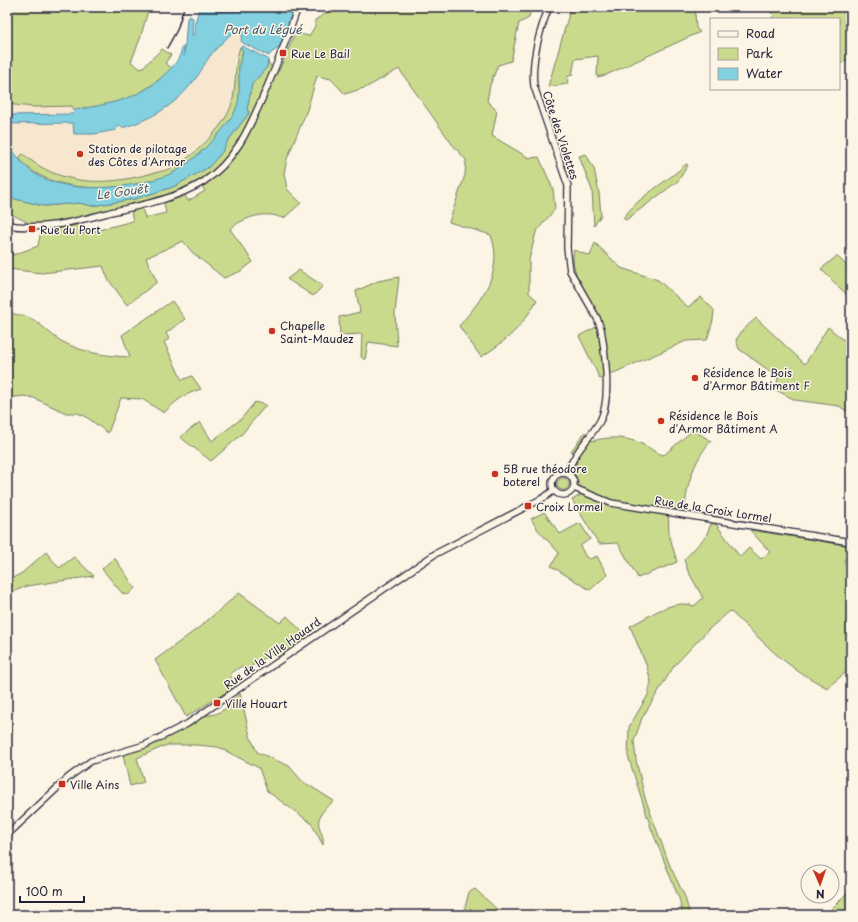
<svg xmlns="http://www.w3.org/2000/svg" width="858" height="922" viewBox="0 0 858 922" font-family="'Playpen Sans',sans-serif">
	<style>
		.built { fill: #f8e7cf }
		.green { fill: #cada8d; stroke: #767e64 }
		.water { fill: #83d1e0; stroke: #5c8b9e }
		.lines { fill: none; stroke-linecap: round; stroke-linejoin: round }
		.secondary-casing { stroke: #22223b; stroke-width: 8 }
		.secondary { stroke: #fcf5e5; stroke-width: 5.5 }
		.rail { stroke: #22223b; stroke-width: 1.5 }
		.poi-dot { fill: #c8321e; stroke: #fcf5e5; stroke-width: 1.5 }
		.labels { text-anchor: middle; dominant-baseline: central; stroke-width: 3; stroke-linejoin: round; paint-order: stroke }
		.poi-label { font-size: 11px; fill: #22223b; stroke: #fcf5e5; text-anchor: start }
		.street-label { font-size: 11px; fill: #22223b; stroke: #fcf5e5 }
		.water-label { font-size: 12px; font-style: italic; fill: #3f576d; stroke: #fcf5e5 }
	</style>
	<rect width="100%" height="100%" fill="#fcf5e5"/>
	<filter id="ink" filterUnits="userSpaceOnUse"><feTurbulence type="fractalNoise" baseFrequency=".025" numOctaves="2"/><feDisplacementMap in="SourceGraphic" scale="8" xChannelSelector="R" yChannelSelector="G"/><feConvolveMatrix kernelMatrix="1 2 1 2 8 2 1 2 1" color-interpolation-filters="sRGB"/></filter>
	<g filter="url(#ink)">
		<path class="built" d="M234,31L239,32L243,37L235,60L233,102L226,117L214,133L175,167L128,180L79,181L55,174L35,165L23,155L19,158L7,142V124L73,123L74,134H94L106,132L119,125L122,128L131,126L151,117L182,95L194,81L211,55Z
			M7,104L32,107L73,106L74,114L7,115Z"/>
		<path class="green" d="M7,7H149L140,39L131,62L141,69L162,49L171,55L165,63L172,68C139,100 117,103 74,110L72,106L32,107L7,104Z
			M336,7H531L529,18L519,23L511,61L498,65L490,85L487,101L497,111L492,136L529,158L539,157L553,189L555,209L536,232L529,260V293L537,300C521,328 509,339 481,357L459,326C482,299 504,272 491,235L449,222L465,175L466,160L452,144L399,69L367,87L345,94L331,79L317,76L307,110L287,159L284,173L287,189L301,203L284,218C279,218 276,215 272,215C258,213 240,220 230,229L253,262L241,271L224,278L193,253L183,241L146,258L157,282L127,305L108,279L103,266L42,273L7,269V250L12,251L13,255L38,246L41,231L63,228L80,224L83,234L133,221L131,212L142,208L145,218L166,213L164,203L185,195L188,201L205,191L199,183C146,205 85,221 27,224V222L7,212V197L44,206L79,203L92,206L135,199L173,187L209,167L222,152L227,142L249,113L247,109L252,84L267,67V60L272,68L279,71L295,33L309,36L315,26V20Z
			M571,7H690L695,11L696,28L700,32L606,75L597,77L598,56L575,59L572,75L567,77L568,84L548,87Z
			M765,7H851V60L849,58L839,65V19H771L774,15Z
			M240,47L243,50C242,55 240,60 239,65C238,80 242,97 236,110C227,130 189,166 169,175C128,192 48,197 19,158L23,154C59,186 105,186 149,174C157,172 168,171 175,166C192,157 218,132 227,115C239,95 232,69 240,47Z
			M586,154L594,169L599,193L601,215L594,226L592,190L579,156Z
			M686,164L688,165L678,181L626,220L623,218C640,195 666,183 686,164Z
			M595,243L621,268L658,280L688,307L701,297L714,310L713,320L707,340L686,341L600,379L579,336L602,324C592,304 568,272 574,250L590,256Z
			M837,256L851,270L850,298L821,269Z
			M299,270L323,286L313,296L287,279Z
			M399,277L395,313L397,346L368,342L365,360L361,357L362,334L340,335L339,317L360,312L356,291L378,281Z
			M172,301L185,319L166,333L169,339L164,342L182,380L192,376L201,389C185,394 175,401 164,413L142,399L121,398L108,433L85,416L77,413H66L34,398L24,396L7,398V312C16,315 25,315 34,320C43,326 51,335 61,341C83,353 106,356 130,357L122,335Z
			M756,318L805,364L828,327L851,346V414L839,406L795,400L776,390L778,377L739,349L736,340L742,331Z
			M255,402L266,405L241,435L211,461L180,437L200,422L212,441L241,419Z
			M693,430L711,441C694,460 686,485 685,511L668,508L669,534L677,562C664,568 651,572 638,578L618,543L599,544L572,500L579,496V485L574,472L578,457L571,451L585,432L592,441C610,436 628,437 644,445C652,449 655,453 664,455Z
			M557 484a6 6 0 1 1 12 0a6 6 0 1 1-12 0Z
			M544,512L560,534L580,523L590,539L580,546L586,557L590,559L597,556L607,575L590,590L551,566L559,553L538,530L531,519Z
			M711,524H716L740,557L749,548L761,559L770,552L750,530L850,546L844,561L851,570V668L827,688L799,672L778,656L730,611L709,629L674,666L642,718L634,741L636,760L645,798L670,866L685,897L690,915H682L680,901L651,828L628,756L629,727L648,695L651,682L647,667L630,626C649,617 672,598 694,606L703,598L688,571L684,560L706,536Z
			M46,552L59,568L74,557L94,576L27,586L7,594V581L22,573Z
			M114,557L135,588L128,595L122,593L102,569Z
			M239,593L280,623L287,616L307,637L280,657L270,655L245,670L242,666L230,674L236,686L186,717L155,660L201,626Z
			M240,693L250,736L257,752L289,766L302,781L334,801C325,808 315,817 320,829C322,835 324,837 323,845L311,823L267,791L259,768L218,747L195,745H167L137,758L144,782L130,786L123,755L203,716L216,714L225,709Z
			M7,713L13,731L8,738L7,749Z
			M475,889L500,912V915H463L469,892Z
			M851,889V915H825Z"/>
		<path class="water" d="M200,7H294L281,46L270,54L269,56L243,43L241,41L242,35L239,32L234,31C226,39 217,47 210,56C204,64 200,74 193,82C176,105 150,120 122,128L119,125L117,126L116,130L94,134H74L73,123L7,124V115L73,114L74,110C108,104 139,100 164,75C174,66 180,59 182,47H184V56L187,18L190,16L193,18L192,35H194L195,22Z
			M242,46L268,59L267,67L252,84L247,109L249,113L227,142L222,152L209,167L173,187L135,199L92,206L79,203L44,206L7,197V142C15,153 23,166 35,174C70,195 131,189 168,175C189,167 226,130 235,111C242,97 238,80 239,65C240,60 242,56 243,51L240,47Z"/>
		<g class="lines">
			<g class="secondary-casing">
				<path id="secondary" d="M549,7C539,32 531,60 534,86L568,186L567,248L570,271L597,318L601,329C605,353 612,399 600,421C588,441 576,449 567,473
					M7,225C43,231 77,221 111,212C142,205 175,199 203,182C236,161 250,126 265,92C277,64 288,36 298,7
					M552 484a11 11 0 1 1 22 0a11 11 0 1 1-22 0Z
					M574,488L611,503L851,542
					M7,835L69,777L91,761L145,745L187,724L435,554L545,497L554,490"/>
			</g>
			<use href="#secondary" class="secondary"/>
			<path class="rail" d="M167,48L177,30L184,7"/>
		</g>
	</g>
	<g class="poi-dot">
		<rect x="279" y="49" width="8" height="8" rx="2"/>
		<circle cx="80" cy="154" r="4"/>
		<rect x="28" y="225" width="8" height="8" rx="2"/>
		<circle cx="272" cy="331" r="4"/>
		<circle cx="695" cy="378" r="4"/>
		<circle cx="661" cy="421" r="4"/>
		<circle cx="495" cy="474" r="4"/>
		<rect x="524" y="502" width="8" height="8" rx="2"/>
		<rect x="213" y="699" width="8" height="8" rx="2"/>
		<rect x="58" y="780" width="8" height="8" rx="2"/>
	</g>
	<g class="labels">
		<g class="poi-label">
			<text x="291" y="53">Rue Le Bail</text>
			<text x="88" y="148">Station de pilotage<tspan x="88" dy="13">des Côtes d'Armor</tspan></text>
			<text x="40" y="229">Rue du Port</text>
			<text x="280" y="325">Chapelle<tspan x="280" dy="13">Saint-Maudez</tspan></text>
			<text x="703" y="372">Résidence le Bois<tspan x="703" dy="13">d'Armor Bâtiment F</tspan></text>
			<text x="669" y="415">Résidence le Bois<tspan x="669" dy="13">d'Armor Bâtiment A</tspan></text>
			<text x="503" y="468">5B rue théodore<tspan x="503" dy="13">boterel</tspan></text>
			<text x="536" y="506">Croix Lormel</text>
			<text x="225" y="703">Ville Houart</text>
			<text x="70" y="784">Ville Ains</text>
		</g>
		<g class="street-label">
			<text transform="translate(561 135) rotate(72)">Côte des Violettes</text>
			<text transform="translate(713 509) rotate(9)">Rue de la Croix Lormel</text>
			<text transform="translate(272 653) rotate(-35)">Rue de la Ville Houard</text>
		</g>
		<g class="water-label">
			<text x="263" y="29">Port du Légué</text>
			<text transform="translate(122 191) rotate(-8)">Le Gouët</text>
		</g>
	</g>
	<rect width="858" height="922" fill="none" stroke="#fcf5e5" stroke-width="24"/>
	<rect x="12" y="12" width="834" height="898" fill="none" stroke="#22223b" stroke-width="1.5" filter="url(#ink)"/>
	<rect x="710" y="18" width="130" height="72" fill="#fcf5e5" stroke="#a5a1a1"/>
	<rect x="718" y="31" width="20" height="6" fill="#fcf5e5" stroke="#a5a1a1"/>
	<text x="746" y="38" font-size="12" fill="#22223b">Road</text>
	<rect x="718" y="48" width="20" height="12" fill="#cada8d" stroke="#a5a1a1"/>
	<text x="746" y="58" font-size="12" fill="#22223b">Park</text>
	<rect x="718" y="68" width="20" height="12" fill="#83d1e0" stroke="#a5a1a1"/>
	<text x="746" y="78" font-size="12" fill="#22223b">Water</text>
	<g transform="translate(820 884) rotate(178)"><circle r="19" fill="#fcf5e5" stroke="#a5a1a1"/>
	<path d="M0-3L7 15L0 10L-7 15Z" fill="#c8321e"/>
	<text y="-6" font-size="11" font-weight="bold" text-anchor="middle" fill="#22223b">N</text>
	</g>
	<path d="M20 896v6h64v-6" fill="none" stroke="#22223b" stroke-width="2"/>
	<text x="26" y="896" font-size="12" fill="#22223b" stroke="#fcf5e5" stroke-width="3" paint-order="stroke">100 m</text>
</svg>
